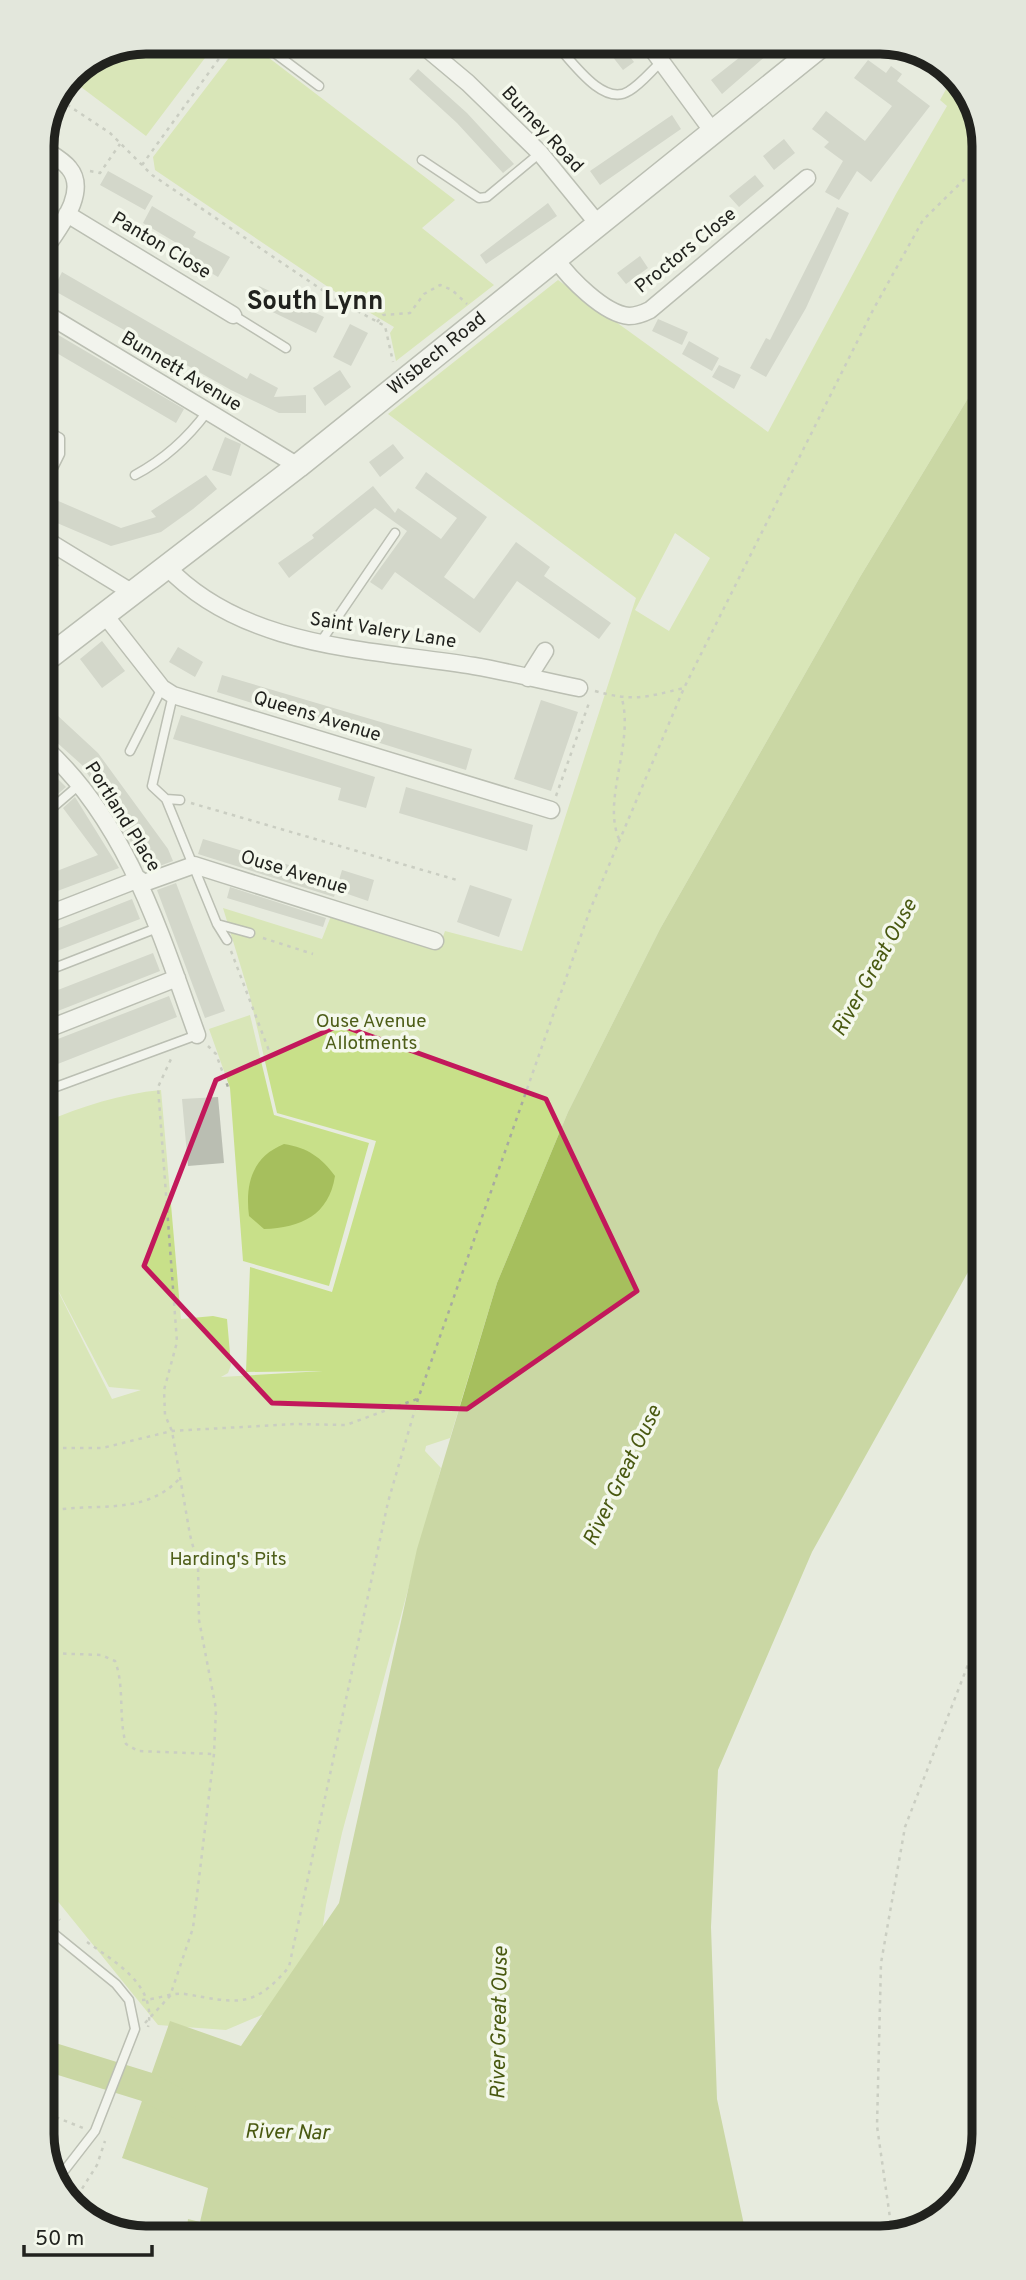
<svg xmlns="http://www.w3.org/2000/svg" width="1026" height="2280" viewBox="0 0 1026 2280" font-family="Overpass,sans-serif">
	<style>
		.green { fill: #c8e089; fill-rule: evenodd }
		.water { fill: #a6bf5d }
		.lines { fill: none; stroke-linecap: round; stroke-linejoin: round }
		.river { stroke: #a6bf5d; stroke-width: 30 }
		.building { fill: #babeb2 }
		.lane-casing { stroke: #85897e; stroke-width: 11 }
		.street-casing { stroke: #85897e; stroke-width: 19 }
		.secondary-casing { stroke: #85897e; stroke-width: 26 }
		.path { stroke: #a7aaa0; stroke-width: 2.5; stroke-dasharray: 3.5 5; stroke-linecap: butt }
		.lane { stroke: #fff; stroke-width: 8 }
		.street { stroke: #fff; stroke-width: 16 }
		.secondary { stroke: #fff; stroke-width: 23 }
		.marked { fill: none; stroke: #c2185b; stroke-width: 5; stroke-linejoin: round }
		.labels { text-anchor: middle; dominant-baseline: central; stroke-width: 7; stroke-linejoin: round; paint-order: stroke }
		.street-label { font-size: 19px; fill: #21221e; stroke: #f4f8ec }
		.park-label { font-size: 19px; fill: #4e5e19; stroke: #f4f8ec }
		.water-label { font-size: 21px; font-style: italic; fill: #495911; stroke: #f4f8ec }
		.district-label { font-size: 26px; font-weight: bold; fill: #21221e; stroke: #f4f8ec }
		.rim { fill: none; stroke: #21221e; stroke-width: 9 }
	</style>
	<rect width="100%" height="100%" fill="#e7ebde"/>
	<path class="green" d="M146,42H209L214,46L146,136L77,84L92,64Z
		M241,42H248L455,200L422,228L494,285L396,361L390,333L394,327L340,295L155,170L153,157Z
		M953,77L978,112L979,380L860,577L660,929L568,1112L497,1283L450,1438L426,1446L425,1451L441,1468L342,1833L326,1905L318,1959L278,2008L226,2030L158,2025L47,1888L45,1122C83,1106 120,1094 161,1090L181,1319L213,1316L227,1319L231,1365L228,1373L221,1377L323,1371L246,1372L250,1267L332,1292L376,1141L277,1113L250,997L223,908L322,939L333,911L439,948L445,931L522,951L636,598L388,414L558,280L768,432L896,194L947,106L940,100ZM675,533L710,558L669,631L635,610ZM49,1273L109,1387L141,1390L112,1399Z
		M250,1015L274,1115L369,1143L329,1286L243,1261L230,1088L209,1029Z"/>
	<path class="water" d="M979,380L982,1247L812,1552L718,1770L711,1927L717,2099L746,2234L186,2237L188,2219L200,2222L208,2188L122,2158L170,2021L241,2046L339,1903L417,1549L497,1283L568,1112L660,929L860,577Z
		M284,1144C308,1148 321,1157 335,1176C329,1215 301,1228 264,1229L249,1216C245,1184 252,1157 284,1144Z"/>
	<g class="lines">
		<path class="river" d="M47,2056L147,2087L181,2105"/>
	</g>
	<path class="building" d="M363,42H395L382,57Z
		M601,42H619L634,62L623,70Z
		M759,42H782L722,94L711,80Z
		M868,60L886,73L891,66L902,74L897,81L930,106L871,182L857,171L839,200L825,192L843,161L824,147L829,142L812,129L826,111L865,141L892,106L854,78Z
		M418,69L467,113L514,164L503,173L457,123L409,79Z
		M672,115L681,129L600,185L590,171Z
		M784,139L795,153L774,170L763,156Z
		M108,171L153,196L145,210L100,185Z
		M755,175L764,186L739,207L729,196Z
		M548,203L557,216L486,264L480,255Z
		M152,206L196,232L193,237L230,257L218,277L186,258L190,251L143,223Z
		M837,207L849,213L806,308L766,377L750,368L766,338L770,340Z
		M640,256L648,268L626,284L617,273Z
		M62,272L247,379L250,373L278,388L274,397L306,395V413H279L231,390L53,290Z
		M259,286L324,317L316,333L252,302Z
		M658,319L688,332L682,345L652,331Z
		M350,324L368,333L351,366L333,357Z
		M43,326L184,409L176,423L43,345Z
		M689,341L719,358L712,371L682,354Z
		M719,365L741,375L734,389L712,377Z
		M340,370L351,387L325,406L313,388Z
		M225,437L241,444L231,476L212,470Z
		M393,444L404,458L380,477L369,462Z
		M426,472L487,517L444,577L474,599L516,542L550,567L544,576L611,623L599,639L517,581L480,633L395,572L382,590L370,582L407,531L375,508L289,578L278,563L314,538L312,535L373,486L395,513L398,508L441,539L457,518L415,488Z
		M206,475L217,489L193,509L161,532L111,546L43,517L49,497L121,528L156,517L151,511Z
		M43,557L59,565L43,595Z
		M102,641L125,671L102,688L80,659Z
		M178,647L203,662L195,677L169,662Z
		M222,675L472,749L466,770L217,692Z
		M541,700L578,712L551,791L514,779Z
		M44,703L98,753L168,849L173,861L149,870L82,765L44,731Z
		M181,715L375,777L366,808L338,800L341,788L173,739Z
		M44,765L66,787L44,806Z
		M406,787L533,825L527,851L399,813Z
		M75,797L119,868L44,896V876L98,855L63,808Z
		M203,839L339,880L334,897L198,854Z
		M342,870L374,880L368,901L336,890Z
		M176,883L225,1011L205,1018L157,890Z
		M470,885L512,899L499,937L457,922Z
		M230,887L326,918L323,927L227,898Z
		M132,899L140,919L44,956V934Z
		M153,953L160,971L45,1016V995Z
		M169,996L177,1017L45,1069V1044Z
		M218,1097L224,1163L188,1166L182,1099Z"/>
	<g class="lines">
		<g class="lane-casing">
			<path id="lane" d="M260,42L319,86
				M554,42C571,60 603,108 629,91C641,84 651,71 661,62
				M422,160L479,198L487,197L540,153
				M233,315L286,348
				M43,428L60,438V454L43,488
				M135,475C165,459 187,439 207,412
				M320,643L395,533
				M173,695L152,786L166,799L180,800
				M130,751L162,688
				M166,799L217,924
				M44,815L79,785
				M227,940L217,924L250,933
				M44,972L157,928
				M45,1091L197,1035
				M47,1928L116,1984L129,2000L135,2029L95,2131L57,2180"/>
		</g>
		<g class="street-casing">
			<path id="street" d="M419,42L468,83L540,153L598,224
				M647,42L713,132
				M42,148C51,154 63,160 69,168C90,193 56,231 43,252
				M67,214L233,315
				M555,258C569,278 604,314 629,316C637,316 644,313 650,310L807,178
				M43,312L298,466
				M43,538L133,593
				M166,566C244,649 370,649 474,666C509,672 544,681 579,688
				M104,614L162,688L173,695L551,810
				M528,678L545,651
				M44,747C127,822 160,932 197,1035
				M141,884L194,865L435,941
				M44,916L139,879
				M45,1030L177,978"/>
		</g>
		<g class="secondary-casing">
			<g id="secondary">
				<path id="s1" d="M44,661L298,466L825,42"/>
			</g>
		</g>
		<path class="path" d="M60,100L110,133L152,175L337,300L385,326L393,362
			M142,165L231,42
			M90,171L100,173L120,144
			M377,322L383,315L410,313L424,294L440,285L452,290L467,304
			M595,691C633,702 647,697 684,688
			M556,796L590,700
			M191,803L457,880
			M619,839C602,800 634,744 622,699
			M263,938L313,954
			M231,951L271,1056
			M208,1046L216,1054L228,1087
			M46,1448H102L172,1431L294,1424L346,1425L417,1399
			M46,1512C92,1501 144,1518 180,1478
			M46,1653L101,1655L115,1661C125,1687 118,1717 126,1744L138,1751L214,1754
			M47,1908L60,1920
			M87,1942C115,1962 157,1985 148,2027
			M142,2000C156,2000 172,1992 185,1994C235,2002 252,2011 289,1967L388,1502L418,1399L590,910L684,688L873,310L923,220L978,166
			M145,2023L170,1996L193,1928L214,1754L216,1709L199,1620L198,1565L190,1535L172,1431L165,1415L164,1390L177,1342L158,1087L171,1059
			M48,2114L83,2128
			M73,2203L97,2165L105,2141
			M892,2232L877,2126L881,1963L905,1827L983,1626"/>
		<use href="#lane" class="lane"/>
		<use href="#street" class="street"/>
		<use href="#secondary" class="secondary"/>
	</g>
	<path d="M0 0H1026V2280H0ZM340,1025L546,1099L637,1291L467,1409L272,1403L144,1266L216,1080Z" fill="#e7ebde" fill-opacity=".55" fill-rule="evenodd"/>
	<path class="marked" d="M340,1025L546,1099L637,1291L467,1409L272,1403L144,1266L216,1080Z"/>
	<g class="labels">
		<g class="street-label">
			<text transform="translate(542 130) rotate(47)">Burney Road</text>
			<text transform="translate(161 246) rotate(31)">Panton Close</text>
			<text transform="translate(686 251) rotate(-39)">Proctors Close</text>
			<text stroke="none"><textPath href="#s1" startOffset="499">Wisbech Road</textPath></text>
			<text transform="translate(181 372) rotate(31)">Bunnett Avenue</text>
			<text transform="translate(383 631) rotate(9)">Saint Valery Lane</text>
			<text transform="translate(317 717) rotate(17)">Queens Avenue</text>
			<text transform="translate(122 817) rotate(58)">Portland Place</text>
			<text transform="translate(294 873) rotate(17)">Ouse Avenue</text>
		</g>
		<g class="park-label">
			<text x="371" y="1022">Ouse Avenue<tspan x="371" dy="22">Allotments</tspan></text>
			<text x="228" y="1560">Harding's Pits</text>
		</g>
		<g class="water-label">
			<text transform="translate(875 968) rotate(-61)">River Great Ouse</text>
			<text transform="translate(623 1476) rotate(-64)">River Great Ouse</text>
			<text transform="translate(500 2023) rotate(-89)">River Great Ouse</text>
			<text transform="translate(287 2133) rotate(1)">River Nar</text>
		</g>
		<g class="district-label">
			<text x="315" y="302">South Lynn</text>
		</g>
	</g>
	<path d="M0 0H1026V2280H0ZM146 54H880A92 92 0 0 1 972 146V2134A92 92 0 0 1 880 2226H146A92 92 0 0 1 54 2134V146A92 92 0 0 1 146 54Z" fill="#e3e7dc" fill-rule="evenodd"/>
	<path class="rim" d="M146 54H880A92 92 0 0 1 972 146V2134A92 92 0 0 1 880 2226H146A92 92 0 0 1 54 2134V146A92 92 0 0 1 146 54Z"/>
	<path d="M24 2245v10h128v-10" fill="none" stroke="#21221e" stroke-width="3.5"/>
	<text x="35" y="2245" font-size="21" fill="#21221e" stroke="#f4f8ec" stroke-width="5" paint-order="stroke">50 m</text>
</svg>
